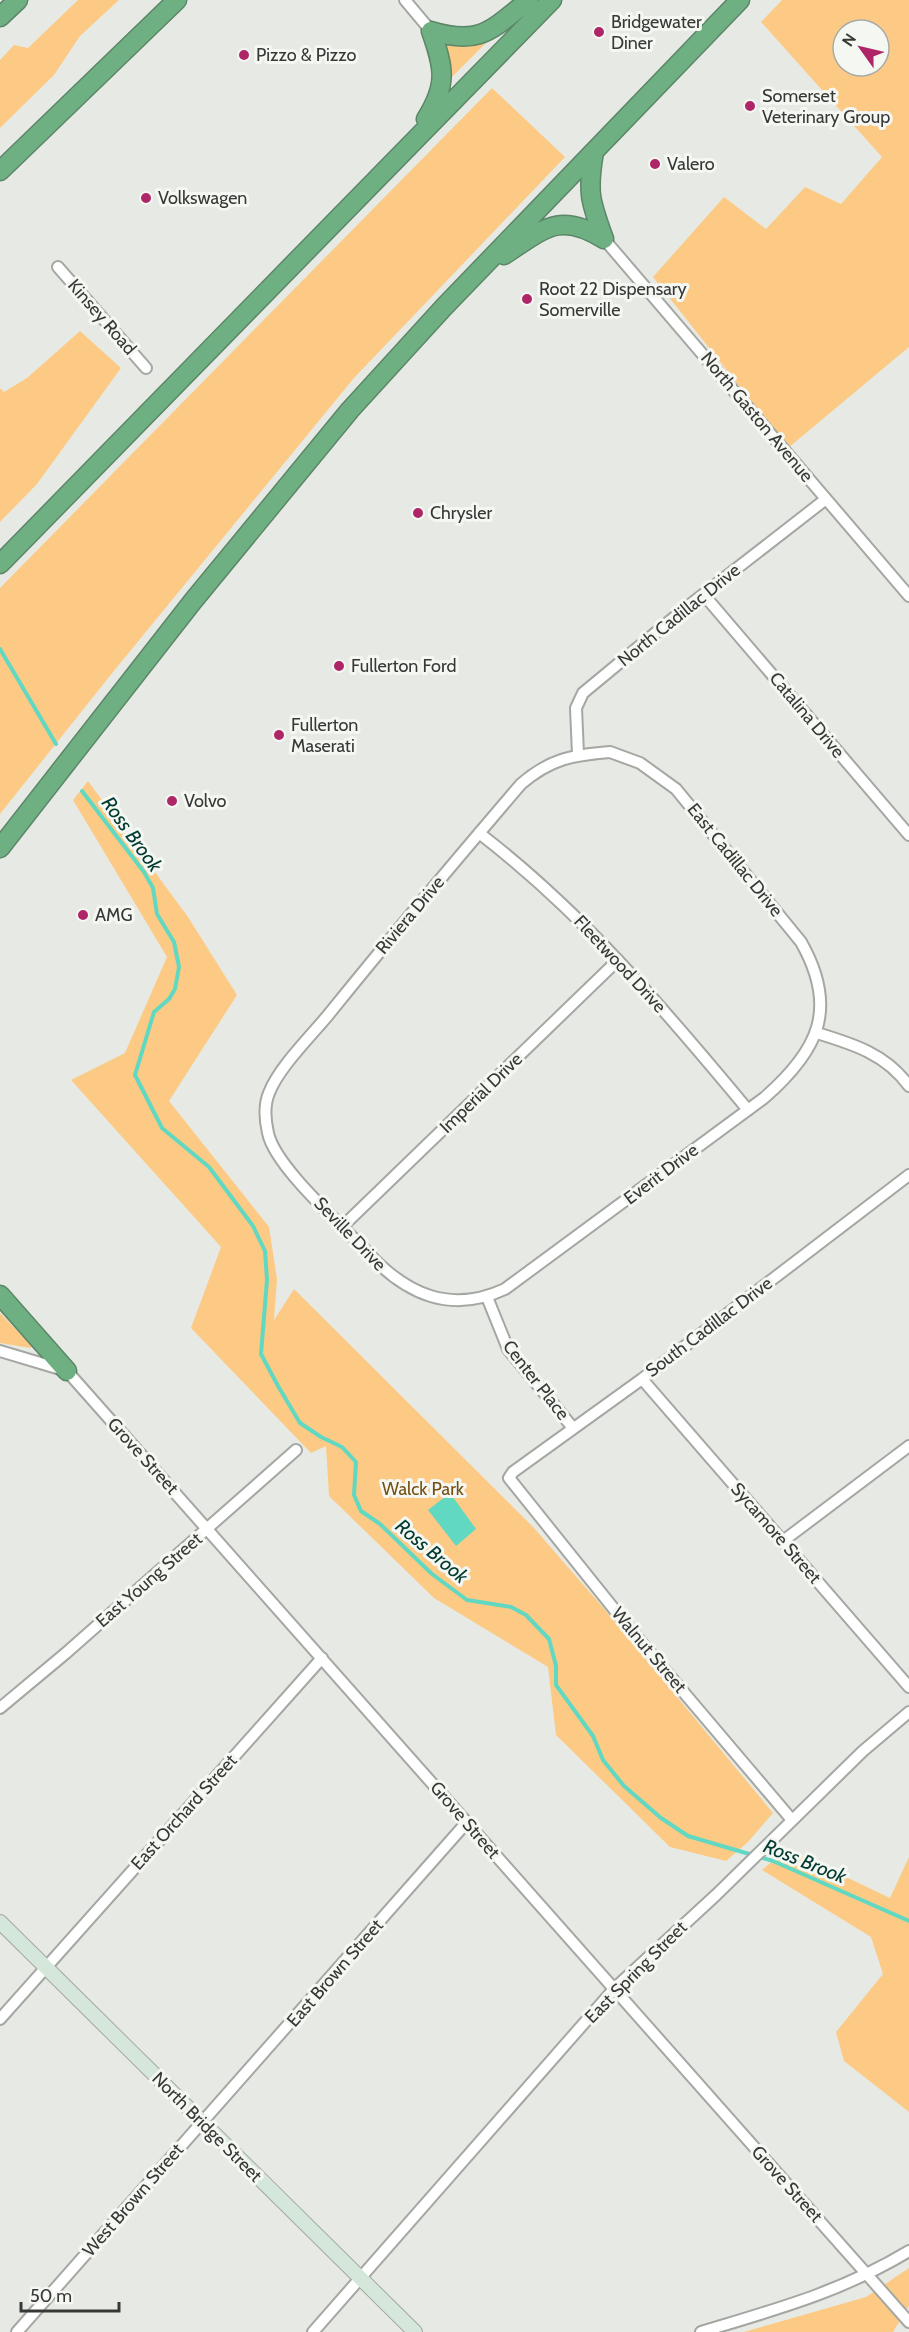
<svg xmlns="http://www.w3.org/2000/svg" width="909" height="2332" viewBox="0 0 909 2332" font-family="Cabin,sans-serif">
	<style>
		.green { fill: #fcca85; fill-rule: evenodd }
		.water { fill: #61d8c2 }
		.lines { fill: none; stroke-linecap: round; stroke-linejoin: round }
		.stream { stroke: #61d8c2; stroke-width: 4 }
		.street-casing { stroke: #a5a7a3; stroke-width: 14 }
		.secondary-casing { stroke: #a5a7a3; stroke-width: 16 }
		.highway-casing { stroke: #5c8668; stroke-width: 21 }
		.street { stroke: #fff; stroke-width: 10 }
		.secondary { stroke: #d4e7da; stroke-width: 14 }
		.highway { stroke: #6fb083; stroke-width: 18 }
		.poi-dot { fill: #af2668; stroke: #f5f7f2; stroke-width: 2 }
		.labels { text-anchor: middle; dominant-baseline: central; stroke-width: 6; stroke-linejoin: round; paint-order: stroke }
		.poi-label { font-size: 18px; fill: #383937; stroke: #f5f7f2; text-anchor: start }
		.street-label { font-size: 18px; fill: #383937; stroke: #f5f7f2 }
		.park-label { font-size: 18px; fill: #735016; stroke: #f5f7f2 }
		.water-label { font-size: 20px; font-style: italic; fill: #003a31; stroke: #f5f7f2 }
	</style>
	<rect width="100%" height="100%" fill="#e7eae4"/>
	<path class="green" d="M78,0H119L80,36L54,75L0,128V60L14,45L28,48Z
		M782,0H909V347L788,448L653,277L724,197L766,229L805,187L841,204L882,157L761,22ZM843,30H879V66H843Z
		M491,37L487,42L451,78L449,60L442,43Z
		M492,88L565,157L354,378L113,672L0,814V588Z
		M80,331L121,368L37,484L0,522V388L4,392L27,378Z
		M88,781L188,917L237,995L169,1101L269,1227L277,1279L274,1320L294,1289L534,1528L606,1611L773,1813L748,1842L726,1861L670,1847L556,1735L548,1667L434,1598L329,1496L326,1446L311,1453L191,1328L221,1247L71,1080L125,1053L167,957L73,800Z
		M0,1313L32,1346L30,1348L0,1343Z
		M787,1849L890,1898L909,1857V2112L844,2061L836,2032L883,1974L871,1937L762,1870Z
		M909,2268V2306L893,2332H744L866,2297Z"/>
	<path class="water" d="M450,1493L476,1529L456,1546L428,1510Z"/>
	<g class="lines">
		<path class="stream" d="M0,649L56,744
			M82,791L144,872L153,888L157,914L174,942L179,967L175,989L169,999L154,1012L135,1075L162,1128L209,1167L253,1226L265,1251L267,1280L261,1354L278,1386L300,1423L321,1437L342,1447L356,1462L354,1495L361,1511L380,1524L432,1574L467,1600L511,1607L526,1615L549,1639L556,1666V1685L593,1736L603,1760L624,1786L661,1818L688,1836L773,1861L909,1921"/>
		<g class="street-casing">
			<path id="street" d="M405,0L431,31
				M604,239L909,596
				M58,267L146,368
				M704,595L909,835
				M610,752L640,763L676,789L801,942C839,1009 818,1051 764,1098L505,1289C451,1314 407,1295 368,1253C343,1226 275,1167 268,1133C265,1120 264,1105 269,1093C279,1067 311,1036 329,1014C392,936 456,860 521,784C550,759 572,755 610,752Z
				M578,754L576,708L583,693L682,611L826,499
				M479,833C582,912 665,1010 748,1110
				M817,1033C853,1044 886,1054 909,1086
				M343,1226L618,960
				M487,1297L508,1349L573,1428
				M0,1351L67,1371L909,2322
				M642,1379L909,1687
				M783,1541L909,1446
				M0,1708L66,1653L296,1450
				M792,1820L630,1629L509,1478L513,1472L642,1379L909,1175
				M0,2019L322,1658
				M17,2332L467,1822
				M313,2332L614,1989L716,1895L863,1751L909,1712
				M701,2332C777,2309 841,2292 909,2251"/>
		</g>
		<g class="secondary-casing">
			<path id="secondary" d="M0,1922L415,2332"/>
		</g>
		<g class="highway-casing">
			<path id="highway" d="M0,17L18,0
				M431,31C481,46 491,30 529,0
				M426,119C448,84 444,68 431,31
				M594,152C587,192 590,201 604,239
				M0,171L177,0
				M504,255C544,229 559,211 604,239
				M0,564L552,0
				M0,848L193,601L350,410L444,307L740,0
				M0,1295L67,1371"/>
		</g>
		<use href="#street" class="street"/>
		<use href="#secondary" class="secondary"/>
		<use href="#highway" class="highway"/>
	</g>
	<g class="poi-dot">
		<circle cx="599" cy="32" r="6"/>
		<circle cx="244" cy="55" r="6"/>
		<circle cx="750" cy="106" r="6"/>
		<circle cx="655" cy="164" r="6"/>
		<circle cx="146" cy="198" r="6"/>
		<circle cx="527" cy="299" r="6"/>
		<circle cx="418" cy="513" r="6"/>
		<circle cx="339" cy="666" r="6"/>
		<circle cx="279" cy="735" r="6"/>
		<circle cx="172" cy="801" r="6"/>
		<circle cx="83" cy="915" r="6"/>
	</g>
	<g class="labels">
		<g class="poi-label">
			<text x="611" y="22">Bridgewater<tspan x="611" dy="21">Diner</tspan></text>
			<text x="256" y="55">Pizzo &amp; Pizzo</text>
			<text x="762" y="96">Somerset<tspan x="762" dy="21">Veterinary Group</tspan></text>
			<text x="667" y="164">Valero</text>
			<text x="158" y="198">Volkswagen</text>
			<text x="539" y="289">Root 22 Dispensary<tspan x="539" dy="21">Somerville</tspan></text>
			<text x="430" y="513">Chrysler</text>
			<text x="351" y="666">Fullerton Ford</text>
			<text x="291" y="725">Fullerton<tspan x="291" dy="21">Maserati</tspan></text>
			<text x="184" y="801">Volvo</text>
			<text x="95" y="915">AMG</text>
		</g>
		<g class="street-label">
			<text transform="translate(102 317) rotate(49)">Kinsey Road</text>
			<text transform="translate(757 417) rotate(50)">North Gaston Avenue</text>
			<text transform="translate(679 615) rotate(-39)">North Cadillac Drive</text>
			<text transform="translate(807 715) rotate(50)">Catalina Drive</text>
			<text transform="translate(735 860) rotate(51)">East Cadillac Drive</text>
			<text transform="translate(410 915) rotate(-50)">Riviera Drive</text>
			<text transform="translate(620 964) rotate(47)">Fleetwood Drive</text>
			<text transform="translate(481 1093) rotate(-44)">Imperial Drive</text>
			<text transform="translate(661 1174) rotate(-37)">Everit Drive</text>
			<text transform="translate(350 1234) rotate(46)">Seville Drive</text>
			<text transform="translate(709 1327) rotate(-37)">South Cadillac Drive</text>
			<text transform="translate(536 1380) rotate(52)">Center Place</text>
			<text transform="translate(143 1456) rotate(48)">Grove Street</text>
			<text transform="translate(776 1533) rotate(49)">Sycamore Street</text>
			<text transform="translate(149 1580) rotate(-41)">East Young Street</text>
			<text transform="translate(649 1650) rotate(50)">Walnut Street</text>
			<text transform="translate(184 1812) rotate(-48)">East Orchard Street</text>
			<text transform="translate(465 1820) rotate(49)">Grove Street</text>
			<text transform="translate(636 1972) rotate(-45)">East Spring Street</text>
			<text transform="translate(335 1973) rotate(-49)">East Brown Street</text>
			<text transform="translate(207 2127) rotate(45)">North Bridge Street</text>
			<text transform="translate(787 2184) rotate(48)">Grove Street</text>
			<text transform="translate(133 2200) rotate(-49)">West Brown Street</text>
		</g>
		<g class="park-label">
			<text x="423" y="1489">Walck Park</text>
		</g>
		<g class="water-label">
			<text transform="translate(132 834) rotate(54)">Ross Brook</text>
			<text transform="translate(432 1551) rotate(40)">Ross Brook</text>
			<text transform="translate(805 1861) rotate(22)">Ross Brook</text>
		</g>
	</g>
	<g transform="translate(861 48) rotate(304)"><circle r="28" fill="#f5f7f2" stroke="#a9aba7" stroke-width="1.5"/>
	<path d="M0-4.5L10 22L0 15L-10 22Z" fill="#af2668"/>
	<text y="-9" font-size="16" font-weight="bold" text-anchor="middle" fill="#383937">N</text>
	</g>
	<path d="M21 2302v9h98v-9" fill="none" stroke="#383937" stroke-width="3"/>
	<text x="30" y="2302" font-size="18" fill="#383937" stroke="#f5f7f2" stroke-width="4.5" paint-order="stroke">50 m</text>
</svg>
